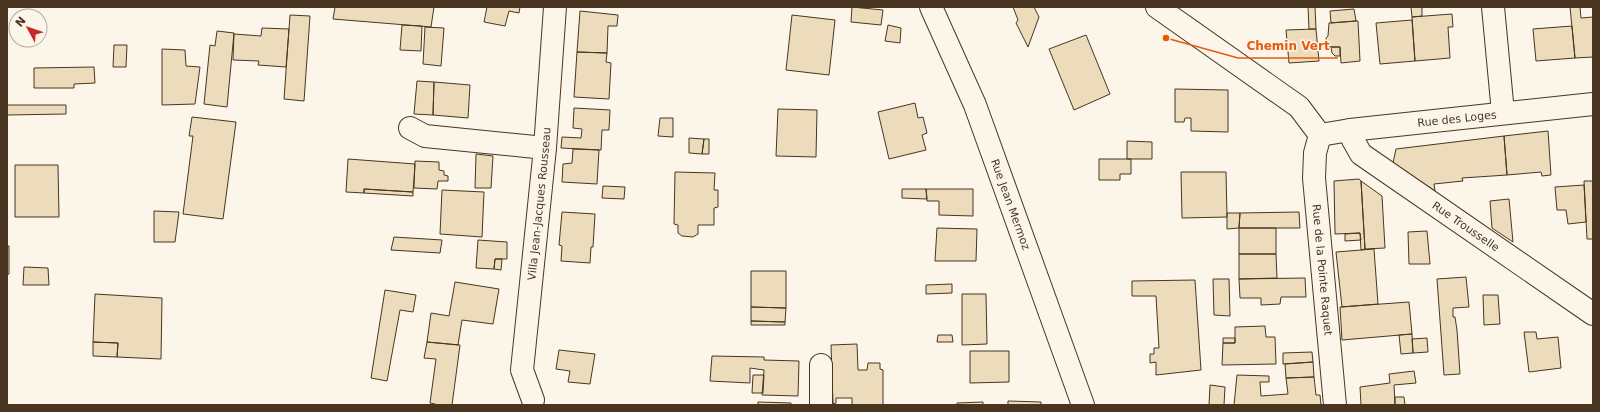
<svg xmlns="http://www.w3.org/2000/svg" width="1600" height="412" viewBox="0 0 1600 412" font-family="'DejaVu Sans',sans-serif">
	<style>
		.building { fill: #ecdcbc; stroke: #4a3520 }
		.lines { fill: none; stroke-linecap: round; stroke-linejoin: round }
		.street-casing { stroke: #4a3520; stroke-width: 24 }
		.street { stroke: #fbf6e9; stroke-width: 22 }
		.labels { text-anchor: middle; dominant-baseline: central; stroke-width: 3; stroke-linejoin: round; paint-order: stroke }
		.street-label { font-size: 11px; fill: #4a3520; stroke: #fbf6e9 }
		.leader { fill: none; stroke: #e8590c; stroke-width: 1.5 }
		.callout-dot { fill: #e8590c; stroke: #fbf6e9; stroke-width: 1.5 }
		.callout-label { font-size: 12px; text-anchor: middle; font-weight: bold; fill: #e8590c; stroke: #fbf6e9; stroke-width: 3; stroke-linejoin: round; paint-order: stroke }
	</style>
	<rect width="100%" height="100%" fill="#fbf6e9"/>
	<path class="building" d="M335,7H434L431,27L333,19Z
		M487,7H520L519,13L509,11L505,26L484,22Z
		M852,7L883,10L881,25L851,22Z
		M1013,7H1034L1039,17L1028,47L1016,23L1018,20Z
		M1308,7H1315L1316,29H1309Z
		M1411,7H1422V16L1412,17Z
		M1570,7H1580L1581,18L1593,17V57L1575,58Z
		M1354,9L1356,21L1331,23L1330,11Z
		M580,11L618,15L617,26H608L607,53L577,52Z
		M1452,14L1453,27H1448L1450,58L1415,61L1412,17Z
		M290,15L310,16L304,101L284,99Z
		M792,15L835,20L829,75L786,70Z
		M1412,20L1415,61L1380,64L1376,23Z
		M1356,21H1358L1360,61L1341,63L1340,47H1327L1326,38L1328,36L1329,23Z
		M402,25L422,26L421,51L400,50Z
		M888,25L901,28L900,43L885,41Z
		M1572,26L1575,58L1536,61L1533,29Z
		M425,27L444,28L441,66L423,64Z
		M262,28L289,29L286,67L258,65L259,61L233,60L234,34L261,36Z
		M1316,29L1319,61L1289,63L1286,30Z
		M217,31L234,33L227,107L204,104L210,45L215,46Z
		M1086,35L1110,94L1074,110L1049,49Z
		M114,45H127L126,67H113Z
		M1331,47H1340V56H1335L1332,53Z
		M162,49L185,50L186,66L200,67L195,104L162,105Z
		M577,52L607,53L606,62L611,63L609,99L574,97Z
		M94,67L95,83L74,84V88H34V68Z
		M417,81L434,82L433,115L414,114Z
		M434,82L470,85L468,118L433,115Z
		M1175,89L1228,90V132L1191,131V118H1185L1184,122H1175Z
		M915,103L918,118L923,117L927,133L922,135L926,150L889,159L878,112Z
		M7,105H66V114L7,115Z
		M574,108L610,110L609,130H602L601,150L561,148L562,137L581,138L582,129L573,128Z
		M778,109L817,110L816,157L776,156Z
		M192,117L236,122L223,219L183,214L193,136H189Z
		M660,118H673V137L658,136Z
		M1548,131L1551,175L1542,176L1541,172L1507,175L1504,136Z
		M1504,136L1507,175L1462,178L1463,181L1434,184L1435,191L1393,163L1396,149Z
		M689,138L704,139L702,154L689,153Z
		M704,139H709V154H702Z
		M1127,141L1152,142V159H1127Z
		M573,149L599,150L597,184L562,182L563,164L572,163Z
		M476,154L493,156L491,188H475Z
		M348,159L415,164L413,192L364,189V193L346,192Z
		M1099,159H1131V174H1120V180H1099Z
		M415,161L439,162V170L444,171V175L448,176V181H438L437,189L414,188Z
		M15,165H58L59,217H15Z
		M675,172L715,173L714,190H718V207L714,208V225H698V234L693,237L682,236L678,233V225L674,224Z
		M1181,172H1226L1227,217L1182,218Z
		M1359,179L1361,181L1365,249L1361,250L1360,233L1335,234V233L1334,181Z
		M1361,181L1382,196L1385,248L1365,249Z
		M1584,181H1593V239H1587Z
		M1584,185L1586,222L1568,224L1566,210H1557L1555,187Z
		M603,186L625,187L624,199L602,198Z
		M364,189L413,192V196L364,193Z
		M902,189H926L927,199L902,198Z
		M926,189H973V216L939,215V201H927Z
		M442,190L484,192L482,237L440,234Z
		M1509,199L1513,242L1492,228L1490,201Z
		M154,211L179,212L175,242H154Z
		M562,212L595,214L593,247H591L590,263L561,261L562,246L559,245Z
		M1299,212L1300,228H1239L1240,213Z
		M1227,213H1240L1239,228L1227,229Z
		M937,228L977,229L976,261H935Z
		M1239,228H1276V254H1239Z
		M1427,231L1430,264H1409L1408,232Z
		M1360,233L1361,240L1345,241V234Z
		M394,237L442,240L440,253L391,250Z
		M478,240L507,242V259H495L494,269L476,268Z
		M7,246H9V274L7,275Z
		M1374,249L1378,304L1342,307L1336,252Z
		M1239,254H1276L1277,278L1239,279Z
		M495,259H502L501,270L494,269Z
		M24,267L48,268L49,285H23Z
		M751,271H786V308L751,307Z
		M1466,277L1469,307L1453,308V317H1455L1457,330L1460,374L1444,375L1437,279Z
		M1305,278L1306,297H1281L1280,304L1261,305V298H1240L1239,279Z
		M1213,279H1229L1230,316L1214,315Z
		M1195,280L1201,370L1156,375V362L1150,363V354H1154V348H1159L1156,296H1132V281Z
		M455,282L499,289L493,324L462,320L458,345L427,342L431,313L449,316Z
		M952,284V293L926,294V285Z
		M385,290L416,295L413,312L400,310L387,381L371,378Z
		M95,294L162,298L161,359L117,357L118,343L93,342Z
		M962,294H986L987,344L962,345Z
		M1483,295H1498L1500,324L1484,325Z
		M1409,302L1412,334L1342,340L1340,307Z
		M751,307L786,308L785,322L751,321Z
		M751,321L785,322V325H751Z
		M1265,326L1266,337H1275L1276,364L1222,365L1223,343H1235V327Z
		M1524,332H1536L1537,339L1558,337L1561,368L1529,372Z
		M1412,334L1413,353L1401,354L1399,335Z
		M938,335H952L953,342H937Z
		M1223,338H1235V343H1223Z
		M1427,338L1428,352L1413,353L1412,339Z
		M93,342L118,343L117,357L93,356Z
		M427,342L460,345L452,405H439L430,403L436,359L424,358Z
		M857,344L858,370H867L868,363H880V369L883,370V405H852V398H836V403L833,404L831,345Z
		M559,350L595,354L590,384L568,382L570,371L556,369Z
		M970,351H1009V382L970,383Z
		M1312,352L1313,362L1283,364V353Z
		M712,356L764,357V360L799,361L798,396L762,395L764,370L750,368V383L710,381Z
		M1313,362L1314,377L1286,378L1285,364Z
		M1414,371L1416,383L1394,385L1395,405H1361L1360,387L1390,383L1389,374Z
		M753,375H764L763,393H752Z
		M1237,375L1269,376V382H1260L1261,396L1288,394L1286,378L1314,377L1316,395H1320L1321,405H1234Z
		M1210,385L1225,387L1224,405H1209Z
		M1395,397H1404L1405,405H1395Z
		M1008,401L1041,402V405H1008Z
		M758,402L791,403V405H758Z
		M983,402V405H957V403Z"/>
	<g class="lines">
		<g class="street-casing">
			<g id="street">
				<path id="s1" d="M931,7L975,105L1083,405"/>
				<path d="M1157,7L1299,107L1320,135"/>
				<path d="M1493,7L1503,113"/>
				<path d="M410,128L425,136L545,148"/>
				<path id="s2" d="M1350,130L1353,140L1361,154L1593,314"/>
				<path id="s3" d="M1320,135L1350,130L1593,104"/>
				<path id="s4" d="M1320,135L1315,153L1314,178L1335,405"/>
				<path d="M821,365V405"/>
				<path id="s5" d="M533,400L522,370L545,148L555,7"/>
			</g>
		</g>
		<use href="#street" class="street"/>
	</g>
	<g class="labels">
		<g class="street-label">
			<text stroke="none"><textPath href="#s3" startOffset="138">Rue des Loges</textPath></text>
			<text stroke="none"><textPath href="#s5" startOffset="199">Villa Jean-Jacques Rousseau</textPath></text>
			<text stroke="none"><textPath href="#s1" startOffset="213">Rue Jean Mermoz</textPath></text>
			<text stroke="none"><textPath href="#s2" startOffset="154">Rue Trousselle</textPath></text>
			<text stroke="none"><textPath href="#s4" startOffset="136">Rue de la Pointe Raquet</textPath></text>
		</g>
	</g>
	<path class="leader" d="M1166 38L1238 58H1338"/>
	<circle class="callout-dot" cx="1166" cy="38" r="4"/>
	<g class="callout-label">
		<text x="1288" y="50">Chemin Vert</text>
	</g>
	<rect width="1600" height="412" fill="none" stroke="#4a3520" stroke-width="16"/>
	<g transform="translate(28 28) rotate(310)"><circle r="19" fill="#fbf6e9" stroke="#b4a999"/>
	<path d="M0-3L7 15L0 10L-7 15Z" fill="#c62828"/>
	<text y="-6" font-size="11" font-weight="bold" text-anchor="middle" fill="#4a3520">N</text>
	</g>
</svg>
